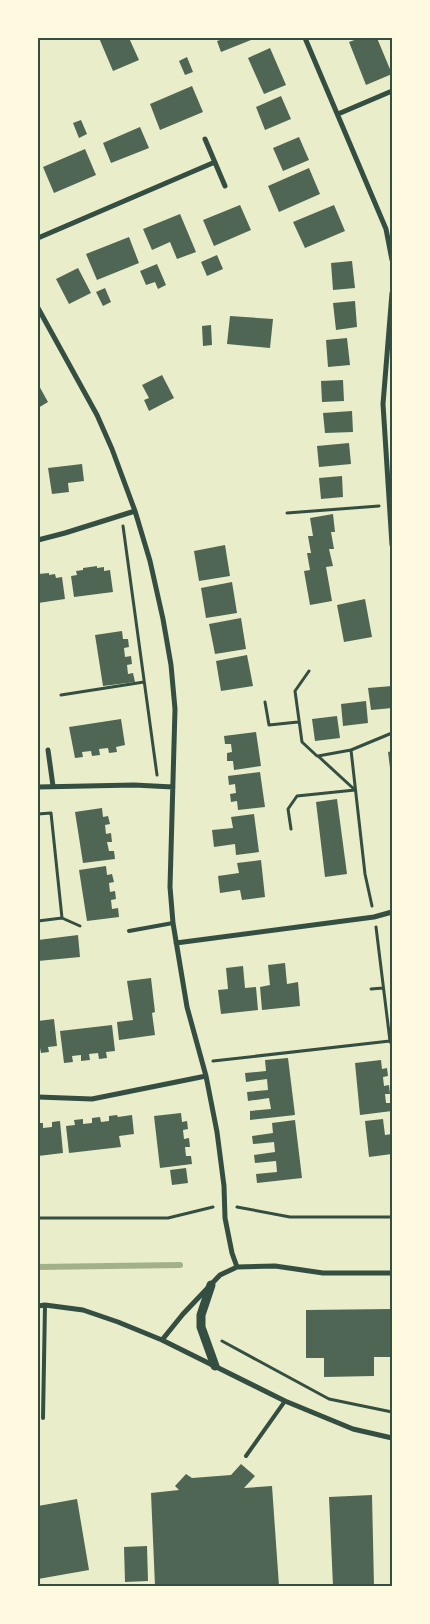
<svg xmlns="http://www.w3.org/2000/svg" width="430" height="1624" viewBox="0 0 430 1624" font-family="Karla,sans-serif">
	<style>
		.lines { fill: none; stroke-linecap: round; stroke-linejoin: round }
		.stream { stroke: #a3b18a; stroke-width: 6 }
		.building { fill: #4f6655 }
		.path { stroke: #344e41; stroke-width: 3 }
		.service { stroke: #344e41; stroke-width: 4 }
		.minor { stroke: #344e41; stroke-width: 5 }
		.tertiary { stroke: #344e41; stroke-width: 9 }
		.neatline { fill: none; stroke: #344e41; stroke-width: 2 }
	</style>
	<rect width="100%" height="100%" fill="#e9edc9"/>
	<g class="lines">
		<path class="stream" d="M38,1267L180,1265"/>
	</g>
	<path class="building" d="M99,38H129L139,60L113,71Z
		M226,38H256L221,52L217,41Z
		M360,38H377L392,74L366,85L349,42Z
		M270,48L286,85L264,94L248,58Z
		M187,57L193,72L185,75L179,61Z
		M192,86L203,112L160,130L150,104Z
		M281,96L291,119L265,130L256,107Z
		M81,120L87,134L79,138L73,123Z
		M140,127L149,148L111,163L103,143Z
		M299,137L309,160L283,171L273,148Z
		M85,149L96,175L54,193L43,167Z
		M309,168L320,194L279,212L268,186Z
		M240,205L251,230L214,246L203,220Z
		M334,205L345,231L305,248L293,222Z
		M180,214L196,252L177,259L170,242L152,250L143,229Z
		M129,237L139,263L97,280L86,254Z
		M217,255L223,269L207,276L201,262Z
		M352,261L355,288L333,290L331,263Z
		M157,264L166,285L158,289L155,282L146,285L140,271Z
		M78,268L91,293L69,304L56,279Z
		M105,288L111,302L103,306L96,292Z
		M355,301L357,327L336,330L333,303Z
		M230,316L273,319L270,348L227,344Z
		M211,325L212,345L203,346L202,326Z
		M347,338L350,365L328,367L326,340Z
		M162,375L174,398L149,411L144,400L149,398L142,385Z
		M343,380L344,401L322,402L321,381Z
		M38,384L48,402L38,408Z
		M352,411L353,432L325,433L323,413Z
		M349,443L351,464L319,467L317,446Z
		M82,464L84,481L68,483L69,492L52,494L48,468Z
		M342,476L343,497L321,499L319,478Z
		M333,514L335,532H331L334,549H329L333,566L326,567L332,601L310,605L304,571L310,570L307,553H311L308,536H313L310,518Z
		M225,545L230,576L199,581L194,551Z
		M97,566V568L104,567V571L110,570L113,592L74,597L71,576L77,575L76,571L83,570V568Z
		M49,573V575L55,574L56,578L62,577L65,599L38,603V574Z
		M232,582L237,613L206,618L201,588Z
		M365,599L372,637L344,642L337,605Z
		M241,618L246,649L215,654L209,624Z
		M122,631L123,639H128L129,647L124,648L125,657L131,656L132,664L127,665L128,674L133,673L135,682L103,686L95,635Z
		M247,655L253,686L221,691L216,661Z
		M392,686V708L371,710L368,688Z
		M366,701L368,723L343,726L341,704Z
		M337,716L340,738L315,741L312,719Z
		M121,719L125,745L116,747L117,752L109,753L108,748L99,749L100,755L92,756L91,751L82,752L83,757L75,758L69,727Z
		M256,732L261,766L234,770L233,761H227V753L232,752L231,744H225L224,736Z
		M392,751V776H391L388,752Z
		M260,772L265,807L238,810L237,801L231,802L230,794L236,793L235,784L229,785L228,776Z
		M337,799L347,874L325,877L316,802Z
		M102,808L103,817L108,816L110,824L105,825L106,834L111,833L112,842H107L109,851H114L115,859L83,863L75,812Z
		M254,814L259,852L236,855L235,844L214,847L212,830L233,828L231,817Z
		M261,860L265,897L242,900L240,890L220,893L218,876L239,873L237,863Z
		M106,866L107,875L112,874L114,882L109,883L110,892L115,891L116,899L111,900L112,909L118,908L119,917L87,921L79,870Z
		M78,935L80,957L38,961V940Z
		M285,963L287,984L298,982L300,1006L262,1010L260,987L270,985L268,965Z
		M243,966L245,988L256,987L258,1010L221,1014L218,990L228,989L226,968Z
		M151,978L155,1012L152,1013L155,1035L119,1040L117,1022L133,1020L127,981Z
		M54,1019L57,1046L48,1047L49,1052L41,1053L40,1048H38V1021Z
		M112,1025L115,1051L106,1052L107,1058L99,1059L98,1053L89,1054L90,1060L81,1061V1055L72,1056L73,1062L64,1063L60,1031Z
		M288,1058L295,1115L250,1120V1111L271,1109L269,1098L248,1101L247,1092L268,1090L267,1079L246,1082L245,1073L266,1071L265,1060Z
		M381,1060L382,1069L387,1068L388,1076L383,1077L384,1086L389,1085L390,1094H385L386,1103H391L392,1111L360,1115L355,1063Z
		M181,1113L182,1122L187,1121L188,1129L183,1130L184,1139L189,1138L190,1147H185L186,1156H191L192,1164L160,1168L154,1116Z
		M117,1115L118,1117L132,1115L134,1134L119,1136L121,1147L69,1153L66,1126L75,1125L74,1120L83,1119V1124L92,1123V1118L100,1117L101,1122L109,1121V1116Z
		M383,1119L385,1135L392,1134V1154L369,1157L365,1121Z
		M295,1120L302,1178L257,1183L256,1174L277,1172L276,1161L255,1163L254,1155L275,1152L274,1142L253,1144L252,1136L273,1133L272,1123Z
		M60,1121L63,1153L38,1156V1123H43V1128L52,1127V1122Z
		M186,1168L188,1183L172,1185L170,1170Z
		M392,1309V1357H374V1376L324,1377V1358H306V1310Z
		M241,1464L255,1476L244,1488L272,1486L279,1586H155L151,1493L179,1490L175,1486L186,1474L192,1478L231,1475Z
		M372,1495L374,1586H333L329,1497Z
		M77,1499L89,1570L38,1579V1506Z
		M147,1546L148,1581L125,1582L124,1547Z"/>
	<g class="lines">
		<path class="path" d="M287,513L379,506
			M123,526L157,775
			M309,671L295,691L302,742L317,756
			M61,695L144,682
			M265,702L269,725L298,722
			M38,814L51,813L62,918
			M291,829L288,809L297,796L355,790L318,756L351,750
			M372,906L365,874L351,750L392,733
			M38,921L62,918L80,926
			M376,927L390,1041
			M371,989L383,988
			M213,1061L390,1041L392,1045
			M237,1207L290,1217H392
			M38,1218H168L213,1207
			M222,1341L329,1399L392,1412"/>
		<path class="service" d="M129,931L173,923
			M43,1418L45,1305
			M246,1456L285,1401"/>
		<path class="minor" d="M305,38L386,229L392,260
			M338,114L392,91
			M205,139L225,186
			M38,238L215,162
			M392,293L383,404L392,545
			M38,308L97,415L112,449L135,511L150,561L163,619L171,665L175,709L170,887L173,923L187,1007L206,1076L217,1132L224,1186L225,1218L232,1253L237,1267L220,1275L183,1314L162,1340
			M38,540L65,533L135,511
			M48,750L53,786
			M38,787L134,785L173,787
			M176,943L374,917L392,912
			M38,1097L92,1099L206,1076
			M237,1267L275,1266L323,1273H392
			M38,1306L45,1305L83,1310L118,1322L162,1340L285,1401L353,1429L392,1438"/>
		<path class="tertiary" d="M211,1285L201,1315V1327L215,1366"/>
	</g>
	<rect width="430" height="1624" fill="none" stroke="#fefae0" stroke-width="78"/>
	<rect x="39" y="39" width="352" height="1546" class="neatline"/>
</svg>
